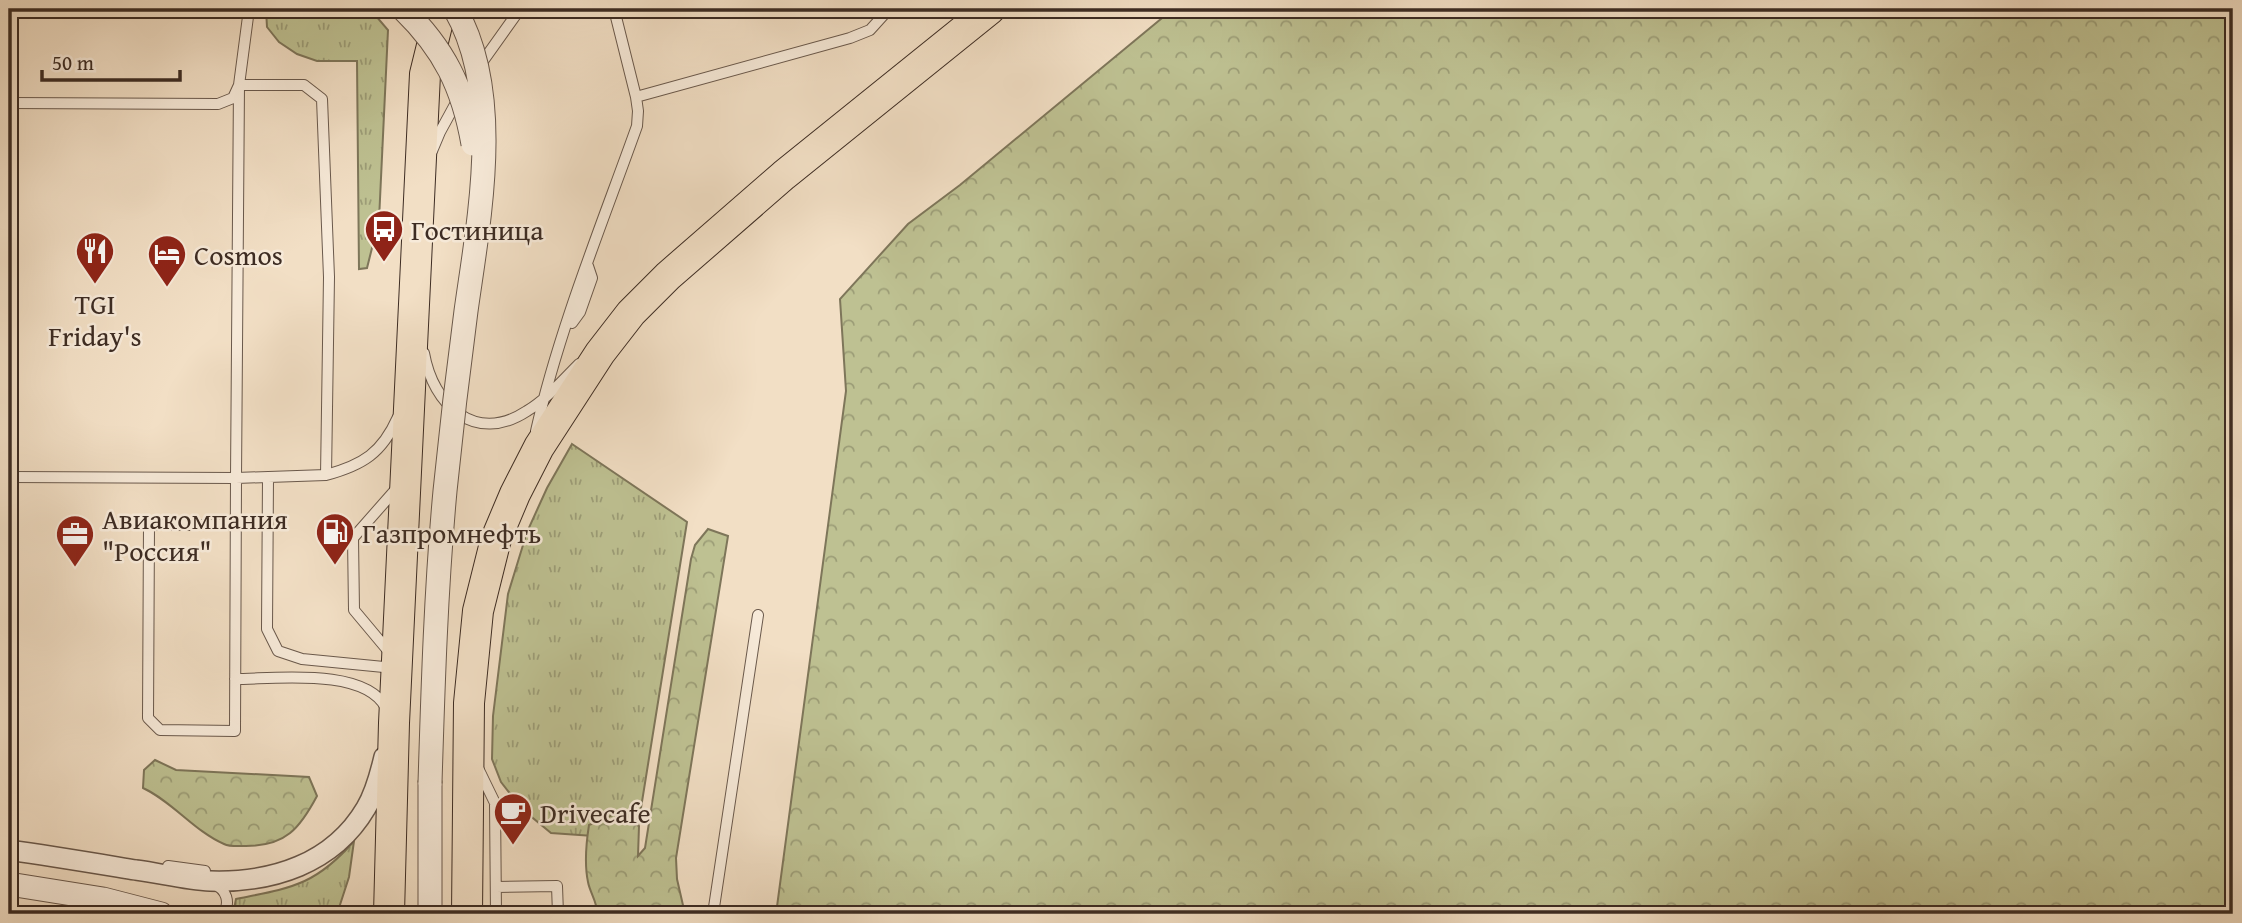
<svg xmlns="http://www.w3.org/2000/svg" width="2242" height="923" viewBox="0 0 2242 923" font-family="'Gentium Book Plus',serif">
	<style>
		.grass { fill: url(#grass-tufts); stroke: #7e765a; stroke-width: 2 }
		.forest { fill: url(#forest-crowns); stroke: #7e765a; stroke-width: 2 }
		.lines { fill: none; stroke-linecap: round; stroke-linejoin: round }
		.service-casing { stroke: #6a594c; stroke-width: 12 }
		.minor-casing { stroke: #6a594c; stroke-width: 22 }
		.tertiary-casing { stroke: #6a594c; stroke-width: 25 }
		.primary-casing { stroke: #3d2c23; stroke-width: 32 }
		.service { stroke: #f7ead9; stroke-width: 10 }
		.minor { stroke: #f7ead9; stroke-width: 19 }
		.tertiary { stroke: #f7ead9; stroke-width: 23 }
		.primary { stroke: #f2dfc5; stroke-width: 30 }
		.tertiary-bridge-casing { stroke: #6a594c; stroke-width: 25; stroke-linecap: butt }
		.tertiary-bridge { stroke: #f7ead9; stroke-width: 23 }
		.labels { text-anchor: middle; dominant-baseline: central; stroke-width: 5; stroke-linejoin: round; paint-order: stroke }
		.poi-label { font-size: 28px; fill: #3d2c23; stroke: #f7ead9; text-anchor: start }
	</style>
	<defs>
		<pattern id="grass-tufts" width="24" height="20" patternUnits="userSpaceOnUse" patternTransform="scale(1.75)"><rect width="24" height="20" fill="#bec192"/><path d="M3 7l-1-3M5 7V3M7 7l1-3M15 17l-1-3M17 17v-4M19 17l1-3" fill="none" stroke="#9c9d77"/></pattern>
		<pattern id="forest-crowns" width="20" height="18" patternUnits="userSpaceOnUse" patternTransform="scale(1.75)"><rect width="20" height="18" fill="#bec192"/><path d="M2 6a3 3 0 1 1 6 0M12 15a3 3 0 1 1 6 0" fill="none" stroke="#9c9d77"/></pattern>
	</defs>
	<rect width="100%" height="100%" fill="#f2dfc5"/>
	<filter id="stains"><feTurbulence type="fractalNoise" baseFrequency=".00286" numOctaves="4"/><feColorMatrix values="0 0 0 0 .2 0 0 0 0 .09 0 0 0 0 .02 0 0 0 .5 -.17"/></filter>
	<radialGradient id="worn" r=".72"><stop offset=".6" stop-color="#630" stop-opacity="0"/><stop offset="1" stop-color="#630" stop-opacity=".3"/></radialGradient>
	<path class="grass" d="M266,9H366L376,16L388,30L379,220L367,268L359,269L357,61H317L297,54L279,42L267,27Z
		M572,444L687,522L636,839L551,833L522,809L501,782L492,759L493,716L508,594L527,532L547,488Z
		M354,841L349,877L337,914H233L236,899C290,888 315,886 354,841Z"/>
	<path class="forest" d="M1173,9H2233V914H776L846,391L840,299L908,224L960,185Z
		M708,529L728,536L676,858L677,879L685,914H597C598,903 590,893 588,882C584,863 586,844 589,825L615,814L639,826L638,856L645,848L691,559L695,545Z
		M155,760L176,770L309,777L317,796C300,828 286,846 246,846C239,846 230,847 224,844C194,831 173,802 143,788L144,770Z"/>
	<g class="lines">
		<g class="service-casing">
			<path id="service" d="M478,68L520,9
				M636,97L850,38L870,30L889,9
				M9,103L218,104L233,98L239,85L249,9
				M432,151L440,132L458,99
				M572,323L580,312L592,278L588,266
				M424,353C433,405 475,445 527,411C547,399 563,380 579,364
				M536,431C559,329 602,224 637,126L638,111L636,97L614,9
				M326,475C363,465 382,453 398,417
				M9,477L236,478L239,85H304L322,99L329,277L326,475L236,478L235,731L160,730L148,718L149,525H236
				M268,478L267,629L278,651L302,659L394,668
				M390,653L354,610L353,538L397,488
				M235,679C274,679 365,667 386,708
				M478,768L495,803L496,914
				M168,866L205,871
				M214,884C227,890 230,902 224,914
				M496,887L557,886L558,914
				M713,914L758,615"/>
		</g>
		<g class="minor-casing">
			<path id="minor" d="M9,850C51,856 93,863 136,870C160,873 185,880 210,881C272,883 333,864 366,808C375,793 380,774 384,757"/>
		</g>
		<g class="tertiary-casing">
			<path id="tertiary" d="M9,884L103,899L161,914
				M430,914V783"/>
		</g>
		<g class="primary-casing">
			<path id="primary" d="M389,914L394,723L425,74L441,9
				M467,914L469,703L478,611L496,539L515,494L539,447L600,353L631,313L668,276L784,175L990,9"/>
		</g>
		<use href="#service" class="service"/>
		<use href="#minor" class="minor"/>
		<use href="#tertiary" class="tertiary"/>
		<use href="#primary" class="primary"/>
		<g class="tertiary-bridge-casing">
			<path id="tertiary-bridge" d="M403,9C444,49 463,87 473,144
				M430,783C433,685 436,588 445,491C451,431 458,371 466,311C479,218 504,94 455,9"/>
		</g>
		<use href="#tertiary-bridge" class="tertiary-bridge"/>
	</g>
	<defs>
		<g id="bus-pin" transform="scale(2.0125)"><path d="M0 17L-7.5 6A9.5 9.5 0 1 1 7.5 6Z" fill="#8f2418" stroke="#f7ead9"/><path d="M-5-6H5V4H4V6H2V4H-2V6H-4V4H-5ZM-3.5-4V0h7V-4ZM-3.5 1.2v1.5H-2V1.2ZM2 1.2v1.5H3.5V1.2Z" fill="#fff"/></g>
		<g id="restaurant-pin" transform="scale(2.0125)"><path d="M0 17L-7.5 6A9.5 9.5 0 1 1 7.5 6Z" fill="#8f2418" stroke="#f7ead9"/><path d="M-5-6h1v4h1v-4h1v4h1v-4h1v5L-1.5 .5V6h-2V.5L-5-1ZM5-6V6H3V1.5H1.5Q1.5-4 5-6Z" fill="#fff"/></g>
		<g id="hotel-pin" transform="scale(2.0125)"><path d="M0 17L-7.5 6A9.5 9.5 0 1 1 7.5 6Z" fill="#8f2418" stroke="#f7ead9"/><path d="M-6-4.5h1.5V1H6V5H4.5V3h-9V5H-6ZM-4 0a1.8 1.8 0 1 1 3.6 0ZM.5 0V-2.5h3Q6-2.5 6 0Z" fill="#fff"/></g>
		<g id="fuel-pin" transform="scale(2.0125)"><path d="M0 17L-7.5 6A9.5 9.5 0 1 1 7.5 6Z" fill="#8f2418" stroke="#f7ead9"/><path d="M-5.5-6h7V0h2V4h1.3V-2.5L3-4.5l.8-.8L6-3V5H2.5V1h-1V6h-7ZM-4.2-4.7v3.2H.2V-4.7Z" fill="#fff"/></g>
		<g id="office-pin" transform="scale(2.0125)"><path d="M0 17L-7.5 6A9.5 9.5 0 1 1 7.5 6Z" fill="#8f2418" stroke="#f7ead9"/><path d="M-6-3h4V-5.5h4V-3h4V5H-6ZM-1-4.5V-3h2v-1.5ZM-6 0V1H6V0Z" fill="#fff"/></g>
		<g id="cafe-pin" transform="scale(2.0125)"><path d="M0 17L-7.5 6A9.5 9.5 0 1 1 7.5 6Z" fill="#8f2418" stroke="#f7ead9"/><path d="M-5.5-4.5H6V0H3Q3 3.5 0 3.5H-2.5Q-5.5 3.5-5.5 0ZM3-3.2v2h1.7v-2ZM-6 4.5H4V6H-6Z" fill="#fff"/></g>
	</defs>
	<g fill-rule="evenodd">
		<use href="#bus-pin" x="384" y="229"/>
		<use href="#restaurant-pin" x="95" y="251"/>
		<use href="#hotel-pin" x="167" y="254"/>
		<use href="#fuel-pin" x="335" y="532"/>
		<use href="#office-pin" x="75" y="534"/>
		<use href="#cafe-pin" x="513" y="812"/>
	</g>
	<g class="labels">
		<g class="poi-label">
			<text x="411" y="229">Гостиница</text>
			<text x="194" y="254">Cosmos</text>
			<text x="95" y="303" text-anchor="middle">TGI<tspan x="95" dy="32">Friday's</tspan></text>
			<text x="102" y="518">Авиакомпания<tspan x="102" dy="32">"Россия"</tspan></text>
			<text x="362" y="532">Газпромнефть</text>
			<text x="540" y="812">Drivecafe</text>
		</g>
	</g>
	<rect width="2242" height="923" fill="none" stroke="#f2dfc5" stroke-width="35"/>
	<rect x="10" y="10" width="2221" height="902" fill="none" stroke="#3d2c23" stroke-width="3.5"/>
	<rect x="18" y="18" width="2207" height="888" fill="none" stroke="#3d2c23" stroke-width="2"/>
	<path d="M42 70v10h138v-10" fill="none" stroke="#3d2c23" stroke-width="3.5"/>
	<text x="52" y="70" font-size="21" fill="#3d2c23" stroke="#f7ead9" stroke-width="5" paint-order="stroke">50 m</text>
	<rect width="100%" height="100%" filter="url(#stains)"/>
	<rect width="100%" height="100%" fill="url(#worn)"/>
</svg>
